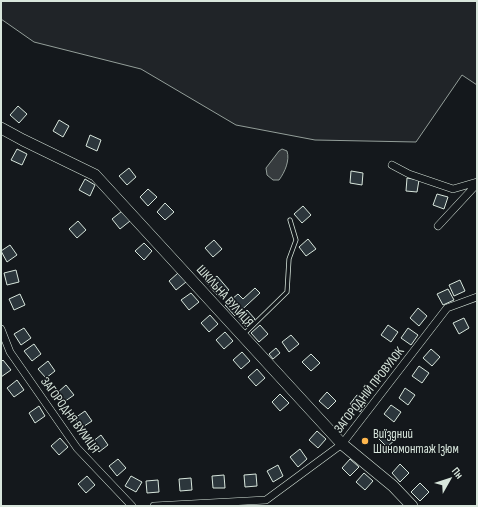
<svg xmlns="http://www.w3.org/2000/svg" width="478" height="507" viewBox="0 0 478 507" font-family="'Sofia Sans Condensed',sans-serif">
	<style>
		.green { fill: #202428; stroke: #939e99 }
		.water { fill: #363b3e; stroke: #939e99 }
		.building { fill: #2c363c; stroke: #d8e6dc }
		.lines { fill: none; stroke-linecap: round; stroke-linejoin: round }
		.lane-casing { stroke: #d8e6dc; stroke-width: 5 }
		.street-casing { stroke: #d8e6dc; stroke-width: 8 }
		.secondary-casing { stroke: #d8e6dc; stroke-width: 12 }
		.lane { stroke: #14181c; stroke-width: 3.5 }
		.street { stroke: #14181c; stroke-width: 7 }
		.secondary { stroke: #14181c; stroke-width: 11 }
		.fence { stroke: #d8e6dc; stroke-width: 1; stroke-dasharray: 5 2; stroke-linecap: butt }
		.poi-dot { fill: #ffb74d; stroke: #14181c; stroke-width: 1.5 }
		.labels { text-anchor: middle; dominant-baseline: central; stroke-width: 3; stroke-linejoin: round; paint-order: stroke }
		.street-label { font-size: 13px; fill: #d8e6dc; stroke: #14181c }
		.poi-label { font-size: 13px; fill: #d8e6dc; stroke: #14181c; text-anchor: start }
	</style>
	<rect width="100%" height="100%" fill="#14181c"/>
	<path class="green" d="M1,1H477V85L462,75L416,142L315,140L236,125L141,69L34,42L1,19Z"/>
	<path class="water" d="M282,149L287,151C290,160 285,172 279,180H273L267,175L266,168L279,151Z"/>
	<path class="building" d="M18,106L27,114L19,123L10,115Z
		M59,120L69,126L63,137L53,131Z
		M90,135L101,140L97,151L86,146Z
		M17,149L27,154L22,165L11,160Z
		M129,168L136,177L127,185L119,176Z
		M351,171L363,173L362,185L350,183Z
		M407,178L419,180L417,192L406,191Z
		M85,179L95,185L90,196L79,190Z
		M148,189L157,197L148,206L140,197Z
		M437,194L448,197L444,209L433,205Z
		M165,203L174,212L165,220L157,212Z
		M303,206L311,215L302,223L294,214Z
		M122,211L130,221L120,229L112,219Z
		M78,221L86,230L77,238L69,229Z
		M308,239L316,249L306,256L299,247Z
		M214,240L222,249L213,257L205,248Z
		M144,243L152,251L144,260L135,251Z
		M10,245L17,255L7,262L1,251Z
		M16,270L19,282L7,285L4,273Z
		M178,273L186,282L176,290L169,281Z
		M217,276L229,290L220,298L210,287L213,283L211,281Z
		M460,280L465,291L454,296L449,285Z
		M255,288L260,293L235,316L225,305L238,294L243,299Z
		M448,289L454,300L443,305L437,294Z
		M191,293L199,302L189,310L181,300Z
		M20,294L25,305L14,310L9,299Z
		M418,308L427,316L419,326L410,318Z
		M247,310L255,319L246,327L238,318Z
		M210,315L218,324L209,332L201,323Z
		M464,318L469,328L459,334L453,323Z
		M260,325L268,334L259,342L251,333Z
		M388,325L398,332L391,342L381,335Z
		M24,328L31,338L21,345L14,334Z
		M408,328L418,335L411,345L401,338Z
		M225,332L233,341L224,349L216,340Z
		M291,335L299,344L289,352L282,342Z
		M34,344L41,354L32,361L24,351Z
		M276,348L280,353L273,359L269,354Z
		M431,349L440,357L432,366L423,358Z
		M242,352L250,361L241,369L233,360Z
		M311,354L320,363L311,371L302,362Z
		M3,360L11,370L1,377V362Z
		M48,361L55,371L46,378L38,369Z
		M419,366L429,373L422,383L412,376Z
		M257,369L265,378L256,386L248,377Z
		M17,380L24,390L14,397L7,388Z
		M66,385L74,395L64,402L57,393Z
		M405,388L415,395L408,405L399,398Z
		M327,392L336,401L328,409L319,401Z
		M280,394L289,403L280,411L272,402Z
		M357,395L367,402L360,412L350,404Z
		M391,405L401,412L394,422L384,414Z
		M39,406L45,416L35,423L29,413Z
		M85,411L92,421L81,428L75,418Z
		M387,430L396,439L387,447L379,439Z
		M317,431L326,439L318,448L309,440Z
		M101,435L108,445L99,452L92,442Z
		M60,438L68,447L59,455L51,446Z
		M300,449L307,459L298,467L290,457Z
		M118,459L126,468L117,476L109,466Z
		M350,459L359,467L350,476L342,468Z
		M400,464L409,473L400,482L392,473Z
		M278,465L283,476L273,482L267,471Z
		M364,473L373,481L365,490L356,482Z
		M256,474L257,486L245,487L244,475Z
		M224,475L225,488H213L212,476Z
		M87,476L95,485L86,493L78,484Z
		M131,476L142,482L136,492L125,486Z
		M191,478L192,490L180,491L179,479Z
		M158,480L159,492L147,493L146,481Z
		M420,483L429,492L420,501L411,492Z"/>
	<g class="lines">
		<g class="lane-casing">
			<path id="lane" d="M243,335L287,292L289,259L296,240L290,220"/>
		</g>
		<g class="street-casing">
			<path id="street" d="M392,165L409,174L453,189L477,182
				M438,226L477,184
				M1,329L10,352L77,448L132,506
				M154,506L266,500L342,444L447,308L477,297"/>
		</g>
		<g class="secondary-casing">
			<path id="secondary" d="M1,128L23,140L95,175L342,444L393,486L412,506"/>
		</g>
		<use href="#lane" class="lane"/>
		<use href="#street" class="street"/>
		<use href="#secondary" class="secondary"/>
		<path class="fence" d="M205,281L210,287"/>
	</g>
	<circle class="poi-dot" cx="365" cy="441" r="4"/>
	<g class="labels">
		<g class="street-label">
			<text transform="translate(225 296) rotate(48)">ШКІЛЬНА ВУЛИЦЯ</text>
			<text transform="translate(369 390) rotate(-52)">ЗАГОРОДНІЙ ПРОВУЛОК</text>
			<text transform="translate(70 415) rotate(54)">ЗАГОРОДНЯ ВУЛИЦЯ</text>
		</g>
		<g class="poi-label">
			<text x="373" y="434">Виїздний<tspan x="373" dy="15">Шиномонтаж Ізюм</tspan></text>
		</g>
	</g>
	<rect width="478" height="507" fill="none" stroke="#d8e6dc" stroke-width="4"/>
	<g transform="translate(450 479) rotate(51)" stroke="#14181c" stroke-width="3" paint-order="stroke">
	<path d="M0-3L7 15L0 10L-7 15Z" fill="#d8e6dc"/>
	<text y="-6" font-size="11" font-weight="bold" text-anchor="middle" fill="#d8e6dc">Пн</text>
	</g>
</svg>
